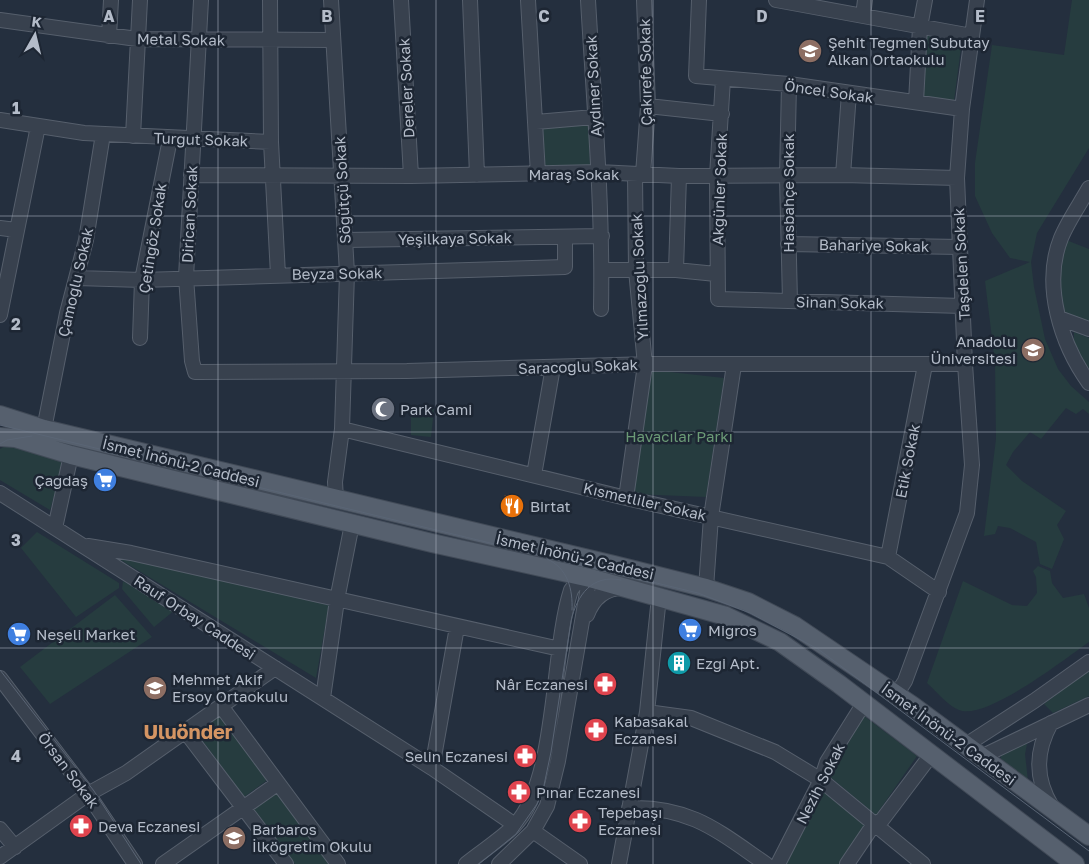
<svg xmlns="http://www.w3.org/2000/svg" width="1089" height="864" viewBox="0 0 1089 864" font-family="'Golos Text',sans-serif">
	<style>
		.green { fill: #263c3f }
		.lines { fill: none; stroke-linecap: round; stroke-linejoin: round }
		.minor-casing { stroke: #565f6c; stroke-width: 16 }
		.major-casing { stroke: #414a57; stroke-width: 20 }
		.minor { stroke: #38414e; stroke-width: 14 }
		.major { stroke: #56606e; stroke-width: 18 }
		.tram { stroke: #5a6575; stroke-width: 1 }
		.grid { fill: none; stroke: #b4bcc9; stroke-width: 1; stroke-opacity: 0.55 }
		.labels { text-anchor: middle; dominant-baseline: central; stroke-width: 5; stroke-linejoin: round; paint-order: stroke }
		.street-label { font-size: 15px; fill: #b4bcc9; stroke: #1d2633 }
		.poi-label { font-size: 15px; fill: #b4bcc9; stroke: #1d2633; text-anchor: start }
		.park-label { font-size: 15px; fill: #6b9a76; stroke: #1d2633 }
		.district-label { font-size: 20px; font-weight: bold; fill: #d59563; stroke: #1d2633 }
		.grid-label { font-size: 16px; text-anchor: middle; font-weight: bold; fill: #b4bcc9; stroke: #1d2633; stroke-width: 5; stroke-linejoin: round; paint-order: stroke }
	</style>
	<rect width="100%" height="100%" fill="#242f3e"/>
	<path class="green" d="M1072,0H1089V148L1037,233L1031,262L1034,287L1045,339L1058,369L1071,386L1089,402V414L1083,409L1076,414L1066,408L1041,439L1030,432L1013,452L1006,465L1022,481L1066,511L1057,525L1064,539L1052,569L1040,564L1036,542L1010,528L998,526L995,534L984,536L996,439L995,363L985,281L1030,262L1010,258L992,233L975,196V163L992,45L1064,55Z
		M927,34L962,40L954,101L920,97Z
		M589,121L590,169H545L543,125Z
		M1061,238L1089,249V329L1058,313Z
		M1074,332L1089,338V369L1074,346Z
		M652,370L724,378L706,497L633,494Z
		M411,407L434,409L431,437L411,435Z
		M9,444L65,458L50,510L0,480V449Z
		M37,532L119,583V588L76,617L21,548Z
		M111,554L329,605L316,678Z
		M1038,566L1050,571L1052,583L1063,598L1084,594L1089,608V642C1066,658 986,721 959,710C948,706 936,691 927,683L963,581L1012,605L1027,606L1037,593L1036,577L1033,571Z
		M123,581L175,610L154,627L122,589Z
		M115,595L152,637L50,704L20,667Z
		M1089,669V696L1053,713L1044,704Z
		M220,714L264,774L266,781L244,797L194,729Z
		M864,716L917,756L876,815L829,776Z
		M1028,739L1025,754L1028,781L1001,760V755Z
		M824,789L867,827L847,864H785Z
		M275,791L329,864H295L253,808Z"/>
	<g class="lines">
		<g class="minor-casing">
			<path id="minor" d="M201,0L186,277L192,361L195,372L407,371L651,364H965
				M270,0L271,142
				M331,0L347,273L342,429L335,482L336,499
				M401,0L411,176
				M470,0L477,175
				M528,0L538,174
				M588,0C594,103 603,206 601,309
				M699,0L696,76L789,84L962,109
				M776,0L972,36
				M863,16L865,0
				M0,20L137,39L333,40
				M109,36L111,0
				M723,79L717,176L718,299L963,306
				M789,84L787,177L790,301
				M916,102L920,27L925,0
				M648,106L722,114
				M0,120L84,133L271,142L278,275
				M536,122L594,117
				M133,136L140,0
				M643,174L648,106L644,0
				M191,175L411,176L598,172L679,176L843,175L957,178
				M843,175L849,93
				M1089,188C1080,204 1068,221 1061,238C1042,285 1061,344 1089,383
				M0,228L16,230
				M345,240L602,236
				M788,244L960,247
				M602,270H676L716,274
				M676,270L679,176
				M77,278L142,280L565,267V237
				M0,315L38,126
				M1059,318L1089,329
				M140,338L142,280L170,139
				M44,429L67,313L86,240L103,134
				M342,429L626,498L888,557L939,592
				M534,475L553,367
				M0,493L432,768L515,825
				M626,498L645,365L636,270L635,174
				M55,528L71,455
				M88,546L131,553L560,649
				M888,557L925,365
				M706,588L711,517L734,365
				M587,615C593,599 604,588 623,588
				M0,678L88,794L135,864
				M896,695L905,681L967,513L972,465L965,364L957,178L962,109L977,0
				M323,698L337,600L352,524
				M221,706L338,864
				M647,712L691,718L775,752L821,780L923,864
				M1051,723C1035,752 1035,779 1052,807
				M185,731L286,864
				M966,745L1034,701L1089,662
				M981,757L1089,705
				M432,768L457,627
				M629,808C690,806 718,831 766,864
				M0,829L15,847
				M533,831L580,864
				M0,857L88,794L126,773L275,668
				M163,864L277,784
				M466,864C482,851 500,840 514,826C558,781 551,651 571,590C580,577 595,564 611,564
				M499,864L533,831L547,806L558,761L591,569
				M619,864L647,712L659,597
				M778,864L821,780L827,762L864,703
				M847,864L874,824L882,820L931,755"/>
		</g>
		<g class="major-casing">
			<path id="major" d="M0,415L44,429L614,565L706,588L748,602L795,626L913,706L1089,836
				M0,437L15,438L71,455L432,543L590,578L726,616L780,642L839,684L1075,864"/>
		</g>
		<use href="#minor" class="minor"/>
		<use href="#major" class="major"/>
		<path class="tram" d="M0,425L698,593L750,613L818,649L1089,851
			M0,444L7,440L32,436
			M547,559C568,568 573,590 572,610
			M0,670L94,791L141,864
			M479,864L516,834L537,804L543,790L551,752L571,621C577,595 592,574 621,580"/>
	</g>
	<path class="grid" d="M218,0V864M436,0V864M653,0V864M871,0V864M0,216H1089M0,432H1089M0,648H1089"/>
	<defs>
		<g id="school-disc" transform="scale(1.25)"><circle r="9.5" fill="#8d6e63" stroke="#1d2633"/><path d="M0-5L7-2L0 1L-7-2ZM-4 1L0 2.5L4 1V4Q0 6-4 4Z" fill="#fff"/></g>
		<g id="university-disc" transform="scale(1.25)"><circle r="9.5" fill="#8d6e63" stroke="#1d2633"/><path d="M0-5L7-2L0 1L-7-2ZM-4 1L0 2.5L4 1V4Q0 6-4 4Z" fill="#fff"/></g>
		<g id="mosque-disc" transform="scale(1.25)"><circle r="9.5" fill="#6b7280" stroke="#1d2633"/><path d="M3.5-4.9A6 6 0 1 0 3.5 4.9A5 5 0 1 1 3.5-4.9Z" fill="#fff"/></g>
		<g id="supermarket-disc" transform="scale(1.25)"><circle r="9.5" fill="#3f7fe0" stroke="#1d2633"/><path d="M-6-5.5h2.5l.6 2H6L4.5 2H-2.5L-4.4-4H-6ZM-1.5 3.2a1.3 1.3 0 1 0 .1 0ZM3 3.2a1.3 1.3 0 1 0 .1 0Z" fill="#fff"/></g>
		<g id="restaurant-disc" transform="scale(1.25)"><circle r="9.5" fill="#e8710a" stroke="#1d2633"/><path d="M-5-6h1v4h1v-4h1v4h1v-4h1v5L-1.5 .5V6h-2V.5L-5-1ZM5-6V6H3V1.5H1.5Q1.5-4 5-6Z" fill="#fff"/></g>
		<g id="building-disc" transform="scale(1.25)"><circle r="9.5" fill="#0f9aa8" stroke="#1d2633"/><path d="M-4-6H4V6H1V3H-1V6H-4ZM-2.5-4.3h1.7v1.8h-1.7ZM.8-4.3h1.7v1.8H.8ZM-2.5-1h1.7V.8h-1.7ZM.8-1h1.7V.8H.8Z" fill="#fff"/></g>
		<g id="pharmacy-disc" transform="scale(1.25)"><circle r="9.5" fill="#e0444e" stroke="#1d2633"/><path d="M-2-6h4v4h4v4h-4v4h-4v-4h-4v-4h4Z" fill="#fff"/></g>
	</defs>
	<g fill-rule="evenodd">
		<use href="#school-disc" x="810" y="51"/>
		<use href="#university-disc" x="1033" y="350"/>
		<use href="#mosque-disc" x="383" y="409"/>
		<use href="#supermarket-disc" x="105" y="480"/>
		<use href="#restaurant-disc" x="512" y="506"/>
		<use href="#supermarket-disc" x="690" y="630"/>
		<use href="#supermarket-disc" x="19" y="634"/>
		<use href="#building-disc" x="679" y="663"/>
		<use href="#pharmacy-disc" x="605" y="684"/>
		<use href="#school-disc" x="155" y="688"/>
		<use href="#pharmacy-disc" x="596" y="730"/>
		<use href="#pharmacy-disc" x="525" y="756"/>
		<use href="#pharmacy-disc" x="519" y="792"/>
		<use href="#pharmacy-disc" x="580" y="821"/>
		<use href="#pharmacy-disc" x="81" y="826"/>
		<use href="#school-disc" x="234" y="838"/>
	</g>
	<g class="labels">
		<g class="street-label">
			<text transform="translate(181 39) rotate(1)">Metal Sokak</text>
			<text transform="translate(645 72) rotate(-91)">Çakırefe Sokak</text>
			<text transform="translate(593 86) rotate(-93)">Aydıner Sokak</text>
			<text transform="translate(406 88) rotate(-93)">Dereler Sokak</text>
			<text transform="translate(829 91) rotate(8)">Öncel Sokak</text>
			<text transform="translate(201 139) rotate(2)">Turgut Sokak</text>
			<text x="574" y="174">Maraş Sokak</text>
			<text transform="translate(719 189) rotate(-88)">Akgünler Sokak</text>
			<text transform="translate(342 190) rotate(-93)">Söğütçü Sokak</text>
			<text transform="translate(788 193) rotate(-90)">Hasbahçe Sokak</text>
			<text transform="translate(189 214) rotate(-87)">Dirican Sokak</text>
			<text transform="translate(152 238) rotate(-81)">Çetingöz Sokak</text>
			<text transform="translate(455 238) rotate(-1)">Yeşilkaya Sokak</text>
			<text transform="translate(874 245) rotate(1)">Bahariye Sokak</text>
			<text transform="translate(961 264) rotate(-93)">Taşdelen Sokak</text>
			<text transform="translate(337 273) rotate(-1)">Beyza Sokak</text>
			<text transform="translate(639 277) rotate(-93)">Yılmazoğlu Sokak</text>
			<text transform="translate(75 282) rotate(-77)">Çamoğlu Sokak</text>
			<text transform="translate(840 302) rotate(1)">Sinan Sokak</text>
			<text transform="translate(578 366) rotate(-2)">Saracoğlu Sokak</text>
			<text transform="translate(907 461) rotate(-79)">Etik Sokak</text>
			<text transform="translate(181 462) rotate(14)">İsmet İnönü-2 Caddesi</text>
			<text transform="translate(645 501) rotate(13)">Kısmetliler Sokak</text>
			<text transform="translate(575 556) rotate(13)">İsmet İnönü-2 Caddesi</text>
			<text transform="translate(195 617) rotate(33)">Rauf Orbay Caddesi</text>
			<text transform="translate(949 734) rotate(36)">İsmet İnönü-2 Caddesi</text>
			<text transform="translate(69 770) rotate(53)">Örsan Sokak</text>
			<text transform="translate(820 783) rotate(-63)">Nezih Sokak</text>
		</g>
		<g class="poi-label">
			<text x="828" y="42">Şehit Teğmen Subutay<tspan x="828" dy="17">Alkan Ortaokulu</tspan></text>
			<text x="1016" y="341" text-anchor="end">Anadolu<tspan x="1016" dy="17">Üniversitesi</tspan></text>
			<text x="400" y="409">Park Cami</text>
			<text x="88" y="480" text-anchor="end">Çağdaş</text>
			<text x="530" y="506">Birtat</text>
			<text x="708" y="630">Migros</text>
			<text x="36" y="634">Neşeli Market</text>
			<text x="696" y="663">Ezgi Apt.</text>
			<text x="172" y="679">Mehmet Akif<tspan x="172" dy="17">Ersoy Ortaokulu</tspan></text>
			<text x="588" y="684" text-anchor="end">Nâr Eczanesi</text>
			<text x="614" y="721">Kabasakal<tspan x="614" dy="17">Eczanesi</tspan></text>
			<text x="508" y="756" text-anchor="end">Selin Eczanesi</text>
			<text x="536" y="792">Pınar Eczanesi</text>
			<text x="598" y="812">Tepebaşı<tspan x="598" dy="17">Eczanesi</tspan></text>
			<text x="98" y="826">Deva Eczanesi</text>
			<text x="252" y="829">Barbaros<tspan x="252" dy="17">İlköğretim Okulu</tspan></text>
		</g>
		<g class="park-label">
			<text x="679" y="436">Havacılar Parkı</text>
		</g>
		<g class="district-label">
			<text x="188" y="731">Uluönder</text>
		</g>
	</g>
	<g class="grid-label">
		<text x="109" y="22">A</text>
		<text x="327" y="22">B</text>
		<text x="544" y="22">C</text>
		<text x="762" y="22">D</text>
		<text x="980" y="22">E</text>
		<text x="16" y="114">1</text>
		<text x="16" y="330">2</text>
		<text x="16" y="546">3</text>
		<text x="16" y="762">4</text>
	</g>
	<g transform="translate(35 35) rotate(8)" stroke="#1d2633" stroke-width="4" paint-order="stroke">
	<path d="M0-4L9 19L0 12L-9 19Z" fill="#b4bcc9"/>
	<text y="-8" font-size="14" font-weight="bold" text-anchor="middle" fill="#b4bcc9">K</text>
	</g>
</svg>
